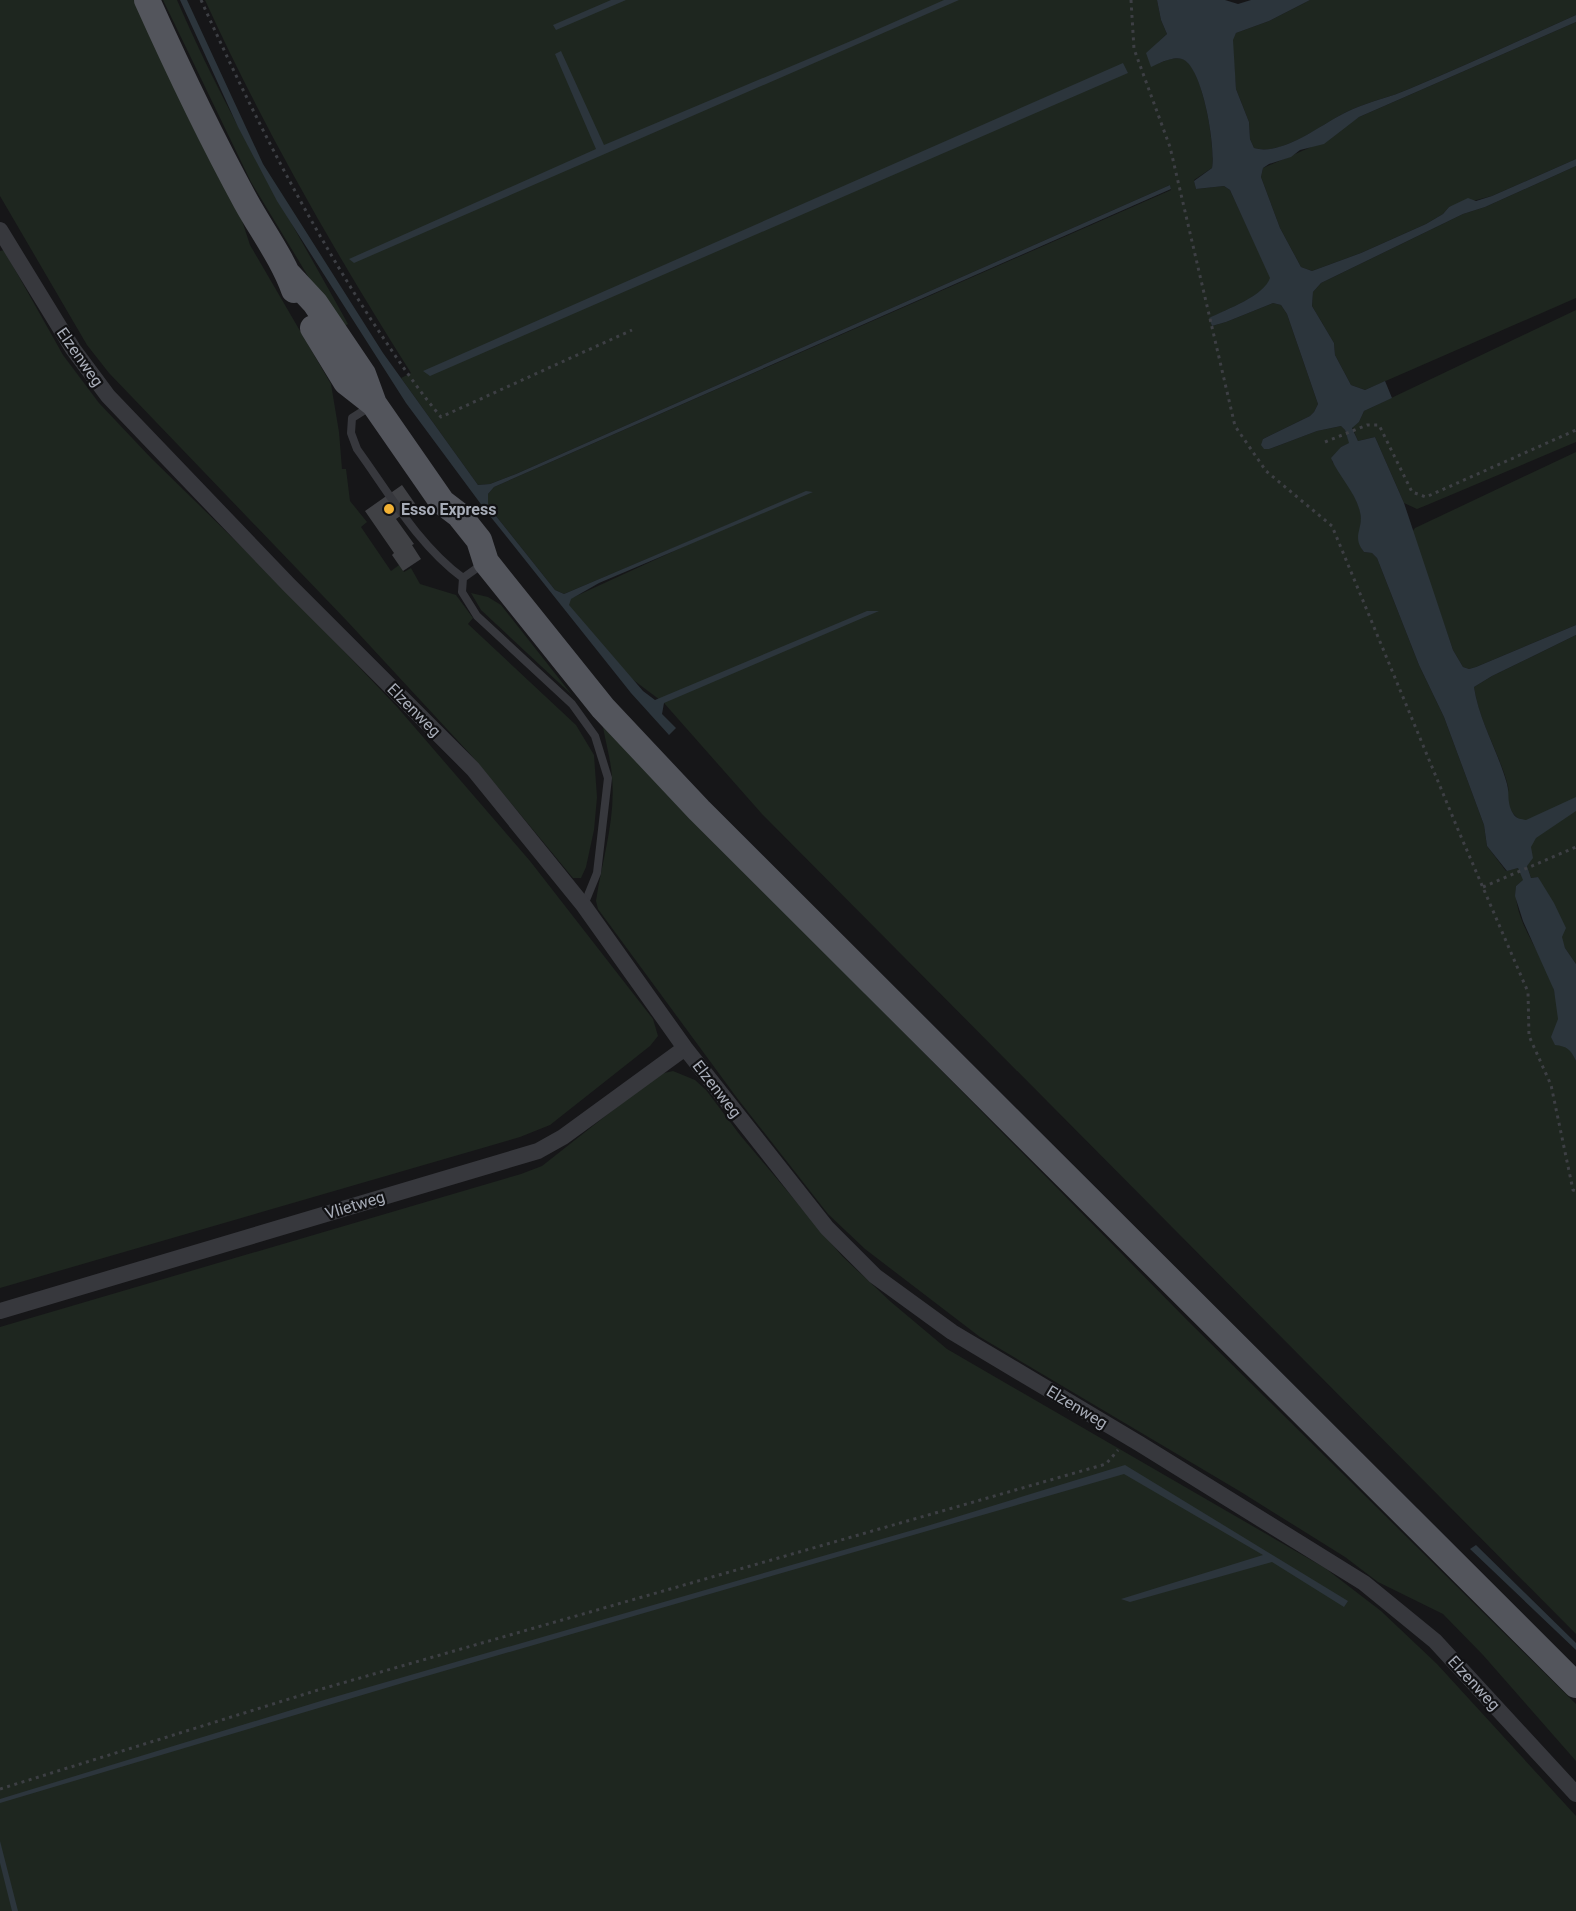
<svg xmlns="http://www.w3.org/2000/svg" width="1576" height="1911" viewBox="0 0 1576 1911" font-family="Roboto,sans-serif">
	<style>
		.green { fill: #1e261f }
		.water { fill: #2c353c }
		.building { fill: #404145 }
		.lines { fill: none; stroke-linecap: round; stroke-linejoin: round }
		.path { stroke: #3d3f44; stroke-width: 3; stroke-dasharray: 3 4.5; stroke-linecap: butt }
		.lane { stroke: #37383d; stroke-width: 8 }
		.street { stroke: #37383d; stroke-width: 16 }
		.primary { stroke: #53555c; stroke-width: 26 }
		.poi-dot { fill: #f2b134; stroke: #111113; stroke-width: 2 }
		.labels { text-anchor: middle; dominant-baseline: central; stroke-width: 4.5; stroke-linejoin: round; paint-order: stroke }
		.street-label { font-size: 16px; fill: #a8adb8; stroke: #111113 }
		.poi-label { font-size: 16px; font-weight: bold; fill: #a8adb8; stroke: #111113; text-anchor: start }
	</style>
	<rect width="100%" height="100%" fill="#161618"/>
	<path class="green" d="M0,0H136L235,199L250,245L331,384L339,432L342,469H346L350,501L367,522L361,527L391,571L399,565L404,572L411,568L420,584L456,595L473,618L468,624L576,725L594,755L597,797L594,830L586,867L581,878H573L471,755L347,621L109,373L87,345L0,196Z
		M163,0H177C225,112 289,217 348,324L340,329L251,182Z
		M205,0H1157L1161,20L1167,34L1147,53L1152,66C1160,63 1173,56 1183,59C1203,67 1216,149 1212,168L1194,180L1196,189L1224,186L1230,190L1271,278C1264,296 1227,309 1210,318L1212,326L1226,322L1273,303L1281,305L1287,314L1318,404L1314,412L1310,416L1263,439L1264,449H1269L1317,431L1341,426L1345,430L1350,443L1341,447L1332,461C1344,476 1355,493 1360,511C1364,527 1354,539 1364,552L1372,553L1377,558L1419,665L1444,717L1484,825L1487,846L1506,871L1518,868L1524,880L1516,886C1513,924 1545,955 1554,990C1559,1008 1560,1028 1564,1046L1571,1050L1576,1061V1634L762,814L664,703L620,670L563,602L770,507L564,594L555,590L488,506V494L494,487L1171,190L1170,185L516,474L490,484L478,485L401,378L411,373C335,253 264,129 205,0Z
		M1310,0H1576V15C1520,40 1465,66 1409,89C1391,97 1371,101 1353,109C1326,120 1285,157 1254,148L1250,139L1249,122L1236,89L1232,40L1236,33L1269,21Z
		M1576,22V159L1492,196L1449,207L1443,214L1426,224L1361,253L1312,271L1301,267L1280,228L1261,177L1263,168L1311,147L1359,117Z
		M1576,166V298L1365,390L1351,385L1335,355L1334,343L1312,306L1313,292L1321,283L1463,214L1485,207Z
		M4,250L63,355L99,403L151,458L285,589L398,708L530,861L653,1019L658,1036L650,1046L550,1125L520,1137L0,1288V251Z
		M1576,310V442L1427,505L1417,509L1404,503L1375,437L1358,441L1352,427L1359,422L1364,411Z
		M1576,452V625L1476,667L1469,669L1463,667L1453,650L1412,532L1415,528Z
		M471,593L488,597L501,605L572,695L481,610Z
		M1576,635V964L1565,948L1538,877L1531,878L1527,866L1519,819C1513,815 1508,807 1507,799C1507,795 1509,791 1508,786C1499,752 1479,722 1474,687L1492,676Z
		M603,727L1188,1321L1576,1704V1761L1483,1655L1443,1614L1378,1582L1345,1557L1241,1492L980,1337L865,1249L828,1214L737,1098L598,909L596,901C602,860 616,819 612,777C611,761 606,744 603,727Z
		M673,1071L695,1080L706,1090L740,1135L842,1256L891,1302L947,1349L1325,1568L1381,1611L1437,1664L1576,1816V1911H0V1327L521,1174L542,1166L646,1084L660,1074Z"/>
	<path class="water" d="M180,0H187L263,164L383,353L478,485L490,484L516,474L1170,185L1171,189L494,487L488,494V506L555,590L564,594L806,491L813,492L599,583L571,599L569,605L643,691L655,700L867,611H879L664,703L662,714L676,728L669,735L631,693L486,511L406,403L277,201L238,127Z
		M611,0H626L556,30L553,25Z
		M944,0H959L354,263L349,259L596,149L555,54L561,51L604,145L858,38Z
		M1157,0H1225L1238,4L1251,0H1310L1269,21L1236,33L1233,40L1236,89L1249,122L1250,139L1254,148C1284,157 1326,120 1353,109C1371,101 1391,97 1409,89C1465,66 1520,40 1576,15V22L1359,117L1324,144L1300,150L1291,157L1269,164L1263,168L1261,177L1280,228L1301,267L1312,271L1361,253L1426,224L1443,214L1449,207L1468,198L1476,201L1492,196L1576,159V166L1485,207L1463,214L1321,283L1313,292L1312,306L1334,343L1335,355L1351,385L1365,390L1385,381L1392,398L1364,411L1359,422L1352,428L1358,441L1375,437L1404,503L1453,650L1463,667L1469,669L1476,667L1576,625V635L1492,676L1474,687C1479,721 1498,751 1507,784C1510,795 1506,803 1514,815C1517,819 1521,819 1526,820L1576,797V811L1536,838L1531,847L1533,858L1527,866L1531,878L1538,877L1554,903L1566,928L1562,937L1565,948L1576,964V1061C1571,1050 1567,1046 1555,1045L1551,1037L1558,1019L1554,990L1523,921L1515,896L1516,886L1523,880L1518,868L1507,871L1487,846L1484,825L1444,717L1419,665L1377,558L1372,553L1364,552C1351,536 1364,529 1360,512C1355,491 1339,477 1331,458L1341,447L1349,443L1345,430L1341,426L1317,431L1269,449H1264L1261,445L1263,439L1310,416L1314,412L1318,404L1287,314L1281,305L1273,303L1226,322L1212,326L1209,318C1227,309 1264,296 1270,278L1230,190L1224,186L1196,189L1194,181L1212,168C1216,149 1203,66 1182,59C1173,56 1160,63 1151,67L1146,53L1167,34L1161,20Z
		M1123,63L1128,73L430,376L423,371Z
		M1125,1465L1348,1601L1344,1607L1272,1562L1130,1602L1121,1599L1263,1555L1124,1474L406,1682L0,1803V1799L324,1700L927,1526Z
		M1476,1545L1576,1643V1650L1470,1549Z
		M0,1841L18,1911H12L0,1863Z"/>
	<path class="building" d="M402,485L416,505L396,519L414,544L412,545L421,559L403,571L392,555L394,553L365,511Z"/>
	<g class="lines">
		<path class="path" d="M201,0C251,111 306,219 372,321C394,354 415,386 441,417L632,330
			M1131,0L1134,49L1170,147L1235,426L1266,471L1332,526L1459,832L1528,992L1529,1036L1551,1085L1573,1190L1576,1191
			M1325,442L1367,425H1379L1412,492L1426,497L1576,430
			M1483,887L1576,847
			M0,1789L318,1690L1106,1464L1118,1450"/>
		<path class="lane" d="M371,406L352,418L351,433L357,449C389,493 418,545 463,578L484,563
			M463,578L462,592L477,616L572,704L595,736L608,778L597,873L584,905"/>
		<path class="street" d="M0,230L73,349L108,396L289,585L473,769L584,906L685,1048L827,1228L875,1276L952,1332L1140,1444L1364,1583L1435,1641L1576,1794
			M0,1311L538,1151L563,1137L685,1048"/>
		<path class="primary" d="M147,0C178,69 210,136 246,202C262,231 283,259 294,290
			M288,274L315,303L363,374L374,404L442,502L459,515L479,540L486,562L603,708L699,810L1576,1685
			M313,328L346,382L374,404"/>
	</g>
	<circle class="poi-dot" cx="389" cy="509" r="6"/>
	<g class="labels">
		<g class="street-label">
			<text transform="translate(80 357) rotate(55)">Elzenweg</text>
			<text transform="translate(414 710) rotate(45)">Elzenweg</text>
			<text transform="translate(717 1089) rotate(52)">Elzenweg</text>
			<text transform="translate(355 1205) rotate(-17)">Vlietweg</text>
			<text transform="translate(1077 1407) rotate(31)">Elzenweg</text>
			<text transform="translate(1474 1683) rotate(47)">Elzenweg</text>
		</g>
		<g class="poi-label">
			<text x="401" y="509">Esso Express</text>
		</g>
	</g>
</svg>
